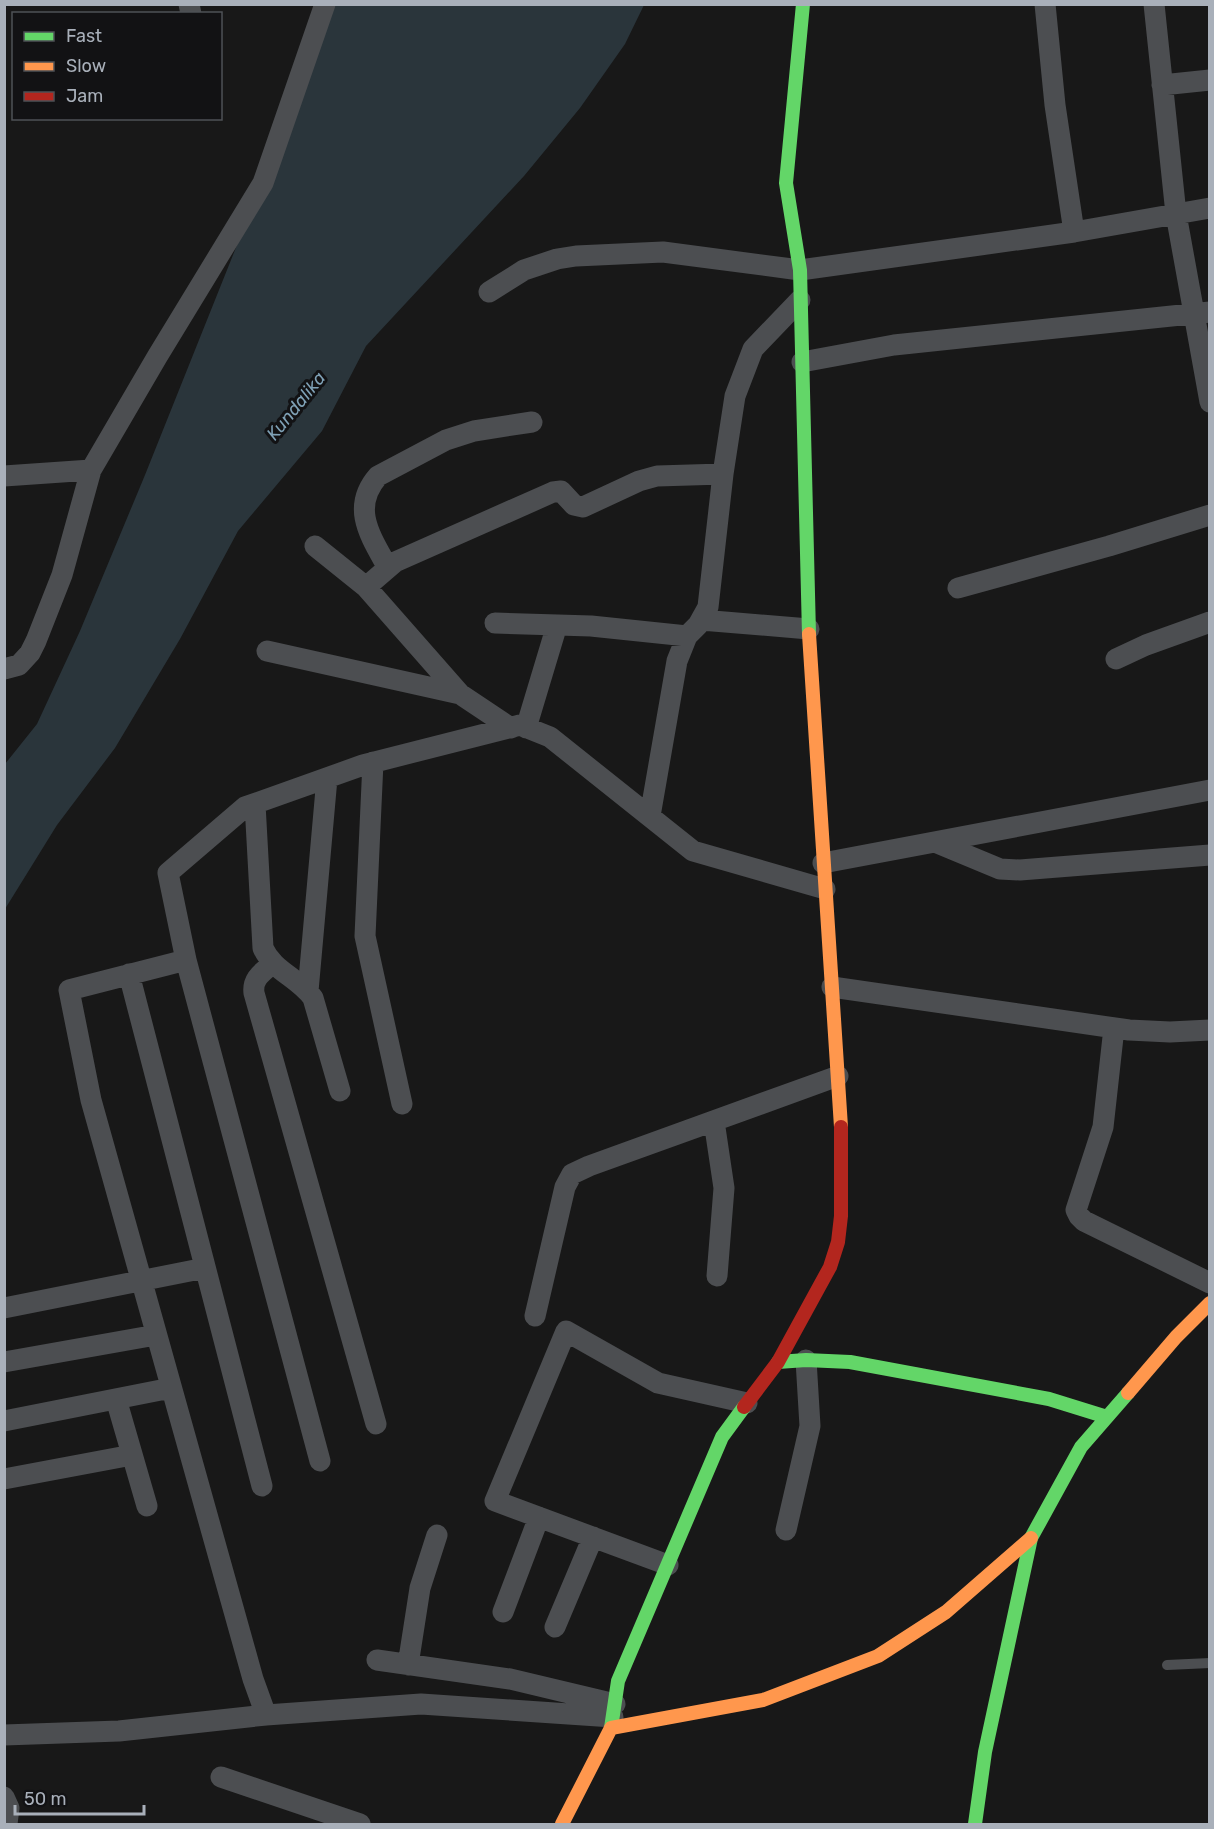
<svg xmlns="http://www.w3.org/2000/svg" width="1214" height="1829" viewBox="0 0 1214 1829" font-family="Rubik,sans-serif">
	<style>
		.water { fill: #2a353b }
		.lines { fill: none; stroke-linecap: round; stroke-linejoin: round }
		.lane { stroke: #4c4e51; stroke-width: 10 }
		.street { stroke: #4c4e51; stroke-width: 21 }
		.fast { stroke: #63d668; stroke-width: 14 }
		.slow { stroke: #ff974d; stroke-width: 14 }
		.jam { stroke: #b3261e; stroke-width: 14 }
		.labels { text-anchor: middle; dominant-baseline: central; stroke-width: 6; stroke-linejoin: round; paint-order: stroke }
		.water-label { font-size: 18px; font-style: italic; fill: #7fa1b6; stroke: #121214 }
	</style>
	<rect width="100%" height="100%" fill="#181818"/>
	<path class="water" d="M333,5H644L625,44L580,108L524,176L366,346L322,431L238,531L180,639L115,748L57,825L5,909V764L37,724L80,631L145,475Z"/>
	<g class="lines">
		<path class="lane" d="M1167,1665L1210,1663"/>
		<path class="street" d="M189,4L191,14
			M1045,4L1055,105L1074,232
			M1154,4L1176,214L1210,402
			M1162,85L1210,80
			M489,292L524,270L557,259L576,256L663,252L800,270L1074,232L1210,208
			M802,362L894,345L1210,312
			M4,476L91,470
			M315,546L366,587L460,694
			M388,568C371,537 350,508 378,476L446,440L474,431L532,422
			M366,587L395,562L553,492L561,491L574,505L583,507L639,481L657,476L723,474
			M958,588L1109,546L1210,515
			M701,620L809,629
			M495,623L591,626L687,636
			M267,651L460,694L511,728
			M1116,659L1146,645L1210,622
			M4,669L19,665L30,653L36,641L62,575L91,470L157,357L263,183L325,4
			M526,728L557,625
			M373,762L365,936L402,1104
			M255,804L263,948C273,971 299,978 313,998L340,1091
			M650,816L677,661L687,636L698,625L708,607L723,474L735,396L753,349L800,300
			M935,842L1000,869L1020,870L1210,855
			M823,863L1210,790
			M186,960L320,1461
			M273,963C263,972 252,978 254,993L376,1424
			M129,974L262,1486
			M832,987L1129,1030L1170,1032L1210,1030
			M308,991L327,778
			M1114,1028L1103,1127L1076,1210L1079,1216L1084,1221L1210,1283
			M714,1121L724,1188L717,1276
			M4,1308L205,1268
			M535,1316L565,1187L572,1174L589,1166L838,1076
			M4,1362L156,1335
			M116,1399L147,1506
			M4,1421L171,1388
			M4,1479L132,1455
			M786,1530L810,1426L806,1360
			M668,1565L495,1501L566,1331L658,1383L747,1403
			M503,1612L539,1517
			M555,1627L593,1537
			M377,1660L510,1679L615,1704
			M408,1665L420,1588L437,1535
			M266,1715L253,1679L91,1100L69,990L186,960L168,873L245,807L363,765L520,725L550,737L693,851L825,889
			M4,1735L119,1731L266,1715L421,1704L613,1717
			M221,1777L360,1824
			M4,1797L9,1808L7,1824"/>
		<path class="fast" d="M803,4L786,183L800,270L809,634
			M778,1362L806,1360L850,1362L1049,1399L1107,1417
			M611,1728L618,1681L722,1437L744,1407
			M975,1824L985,1752L1031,1538L1081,1447L1128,1393"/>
		<path class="slow" d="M809,634L841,1127
			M1128,1393L1176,1337L1210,1303
			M562,1824L611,1728L763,1700L878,1656L946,1612L1031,1538"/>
		<path class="jam" d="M744,1407L778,1362L830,1267L838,1242L841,1216V1127"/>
	</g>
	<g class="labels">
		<g class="water-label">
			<text transform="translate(296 406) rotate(-51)">Kundalika</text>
		</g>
	</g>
	<rect width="1214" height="1829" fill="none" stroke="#a9b0ba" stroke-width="12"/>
	<rect x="12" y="12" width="210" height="108" fill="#121214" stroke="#4e5156" stroke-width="1.5"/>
	<rect x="24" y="32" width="30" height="9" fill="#63d668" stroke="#4e5156" stroke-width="1.5"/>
	<text x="66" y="42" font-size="18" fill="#a9b0ba">Fast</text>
	<rect x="24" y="62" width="30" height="9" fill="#ff974d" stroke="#4e5156" stroke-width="1.5"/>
	<text x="66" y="72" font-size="18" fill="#a9b0ba">Slow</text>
	<rect x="24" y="92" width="30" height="9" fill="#b3261e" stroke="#4e5156" stroke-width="1.5"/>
	<text x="66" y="102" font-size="18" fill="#a9b0ba">Jam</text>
	<path d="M15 1805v9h129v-9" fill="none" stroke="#a9b0ba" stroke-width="3"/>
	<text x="24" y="1805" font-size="18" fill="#a9b0ba" stroke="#121214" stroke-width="4.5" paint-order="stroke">50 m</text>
</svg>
